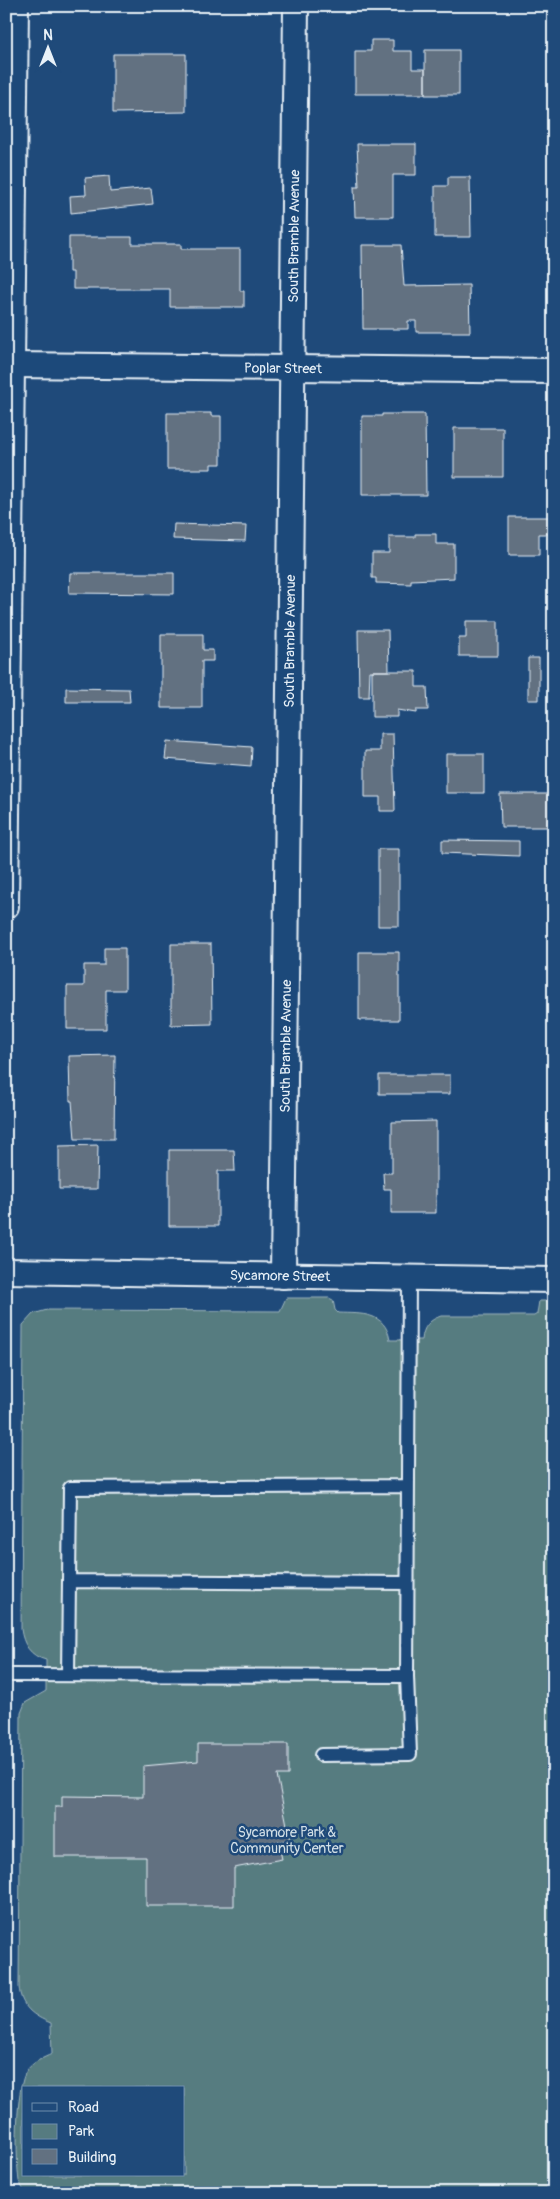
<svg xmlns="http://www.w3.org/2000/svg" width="560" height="2199" viewBox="0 0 560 2199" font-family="Pangolin,sans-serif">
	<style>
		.green { fill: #567b80; stroke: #9fb6bc; fill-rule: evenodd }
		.building { fill: #627181; stroke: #e8f1f8 }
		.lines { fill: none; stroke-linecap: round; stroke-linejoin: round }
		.lane-casing { stroke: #e8f1f8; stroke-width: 16 }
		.street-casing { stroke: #e8f1f8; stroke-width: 28 }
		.lane { stroke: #1f4a7a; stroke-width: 12 }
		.street { stroke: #1f4a7a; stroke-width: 24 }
		.labels { text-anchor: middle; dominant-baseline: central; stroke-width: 5; stroke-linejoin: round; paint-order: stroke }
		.street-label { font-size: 14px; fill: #e8f1f8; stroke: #1f4a7a }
		.park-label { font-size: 14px; fill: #d2dfe6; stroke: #1f4a7a }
	</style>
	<rect width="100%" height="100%" fill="#1f4a7a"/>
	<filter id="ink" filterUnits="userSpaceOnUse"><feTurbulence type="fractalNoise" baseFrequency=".02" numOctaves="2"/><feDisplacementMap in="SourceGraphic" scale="10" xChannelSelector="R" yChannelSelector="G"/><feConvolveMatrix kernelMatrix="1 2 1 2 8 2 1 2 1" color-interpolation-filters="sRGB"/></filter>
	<g filter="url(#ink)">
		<path class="green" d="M286,1298H329L333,1300L335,1310L338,1313C361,1314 385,1311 390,1340H422C423,1327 429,1320 441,1316H534L537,1314L539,1301H554V2193H25L19,2181C16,2160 15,2087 27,2070C33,2062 43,2058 52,2054L51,2023C33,2016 21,2007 19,1987L21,1713L25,1703L46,1691V1660C30,1656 23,1644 21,1629L23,1325L33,1314L47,1310L280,1311ZM24,2088H184V2175H24Z"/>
		<path class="building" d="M371,40H393V51H412V69H425V94H355V51H371Z
			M425,50H459V95H425Z
			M113,54H186V112L113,113Z
			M357,144H416V175H393V217H355L354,187H359Z
			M109,176L110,192L151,188L153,204L71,213L70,196L86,195L85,178Z
			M448,177H470L471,237H435V186H448Z
			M69,237H132V244H181V249H240V291H244V307H170V289H73V272H69Z
			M362,245H401L404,286L469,285L470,332H416V321H408V329H363Z
			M167,413H211V416H221V464H211V469H167Z
			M382,414H425L426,495H362V416H382Z
			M454,428H503V477H454Z
			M509,517H552V534H539V555H509Z
			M174,524L246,526L245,541L173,539Z
			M415,534H436V544H454V578L411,580V584L376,583V578H372V553H389V537H415Z
			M70,573H174V594L69,593Z
			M466,621H498V656H459V638H466Z
			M358,630H388L389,671H370L369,697H359Z
			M161,634H203V650H213V661H202V708H161Z
			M528,658H539V700H528Z
			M372,671H416V687H427L428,710H416V713L397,710V717H372Z
			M66,688L129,689L130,702H66Z
			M380,734H393L395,811H380V797H365V751H380Z
			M167,741L252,747L251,766L165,759Z
			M446,754H484V793H446Z
			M500,794H552V827H501Z
			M442,840L519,841V856L442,853Z
			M378,849H399V926H378Z
			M171,944H211L212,1024L171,1025Z
			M104,948H125V990H106V1029H67V986H84V965H104Z
			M359,952H399V1020H359Z
			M115,1055L114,1139H75L72,1101H70L69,1056Z
			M379,1075H450V1094H379Z
			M436,1121V1213H391V1189H384L383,1173H392V1122Z
			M98,1145L97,1189H59V1146Z
			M169,1150H234L235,1171H218V1226H169Z
			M198,1744H288V1775H277L290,1840L278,1842L282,1859L234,1868V1906H146V1857H55V1807H62V1796L143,1797V1766L198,1761Z"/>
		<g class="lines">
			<g class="lane-casing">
				<path id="lane" d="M69,1581L407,1583
					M6,1675L407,1676L409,1278
					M68,1675L70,1488L408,1486
					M321,1755L410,1754L407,1676"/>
			</g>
			<g class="street-casing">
				<g id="street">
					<path id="s1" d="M13,365L554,371"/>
					<path d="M6,906L16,6"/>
					<path id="s2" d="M6,1271L554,1280"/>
					<path id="s3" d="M283,1276L296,6"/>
				</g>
			</g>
			<use href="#lane" class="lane"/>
			<use href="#street" class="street"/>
		</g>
	</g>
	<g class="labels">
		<g class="street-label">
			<text stroke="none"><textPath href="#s3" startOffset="1040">South Bramble Avenue</textPath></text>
			<text stroke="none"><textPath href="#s1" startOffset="270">Poplar Street</textPath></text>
			<text stroke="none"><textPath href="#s3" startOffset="635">South Bramble Avenue</textPath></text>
			<text stroke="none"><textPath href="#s3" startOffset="230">South Bramble Avenue</textPath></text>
			<text stroke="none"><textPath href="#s2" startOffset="274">Sycamore Street</textPath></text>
		</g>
		<g class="park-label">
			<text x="287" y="1832">Sycamore Park &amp;<tspan x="287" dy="16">Community Center</tspan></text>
		</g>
	</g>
	<rect width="560" height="2199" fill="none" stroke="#1f4a7a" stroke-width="25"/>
	<rect x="12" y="12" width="535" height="2174" fill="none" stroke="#e8f1f8" stroke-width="2" filter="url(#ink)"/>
	<rect x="22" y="2086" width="162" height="90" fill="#1f4a7a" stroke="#6f8dac"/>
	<rect x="32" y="2103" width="25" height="8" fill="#1f4a7a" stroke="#6f8dac"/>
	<text x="68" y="2112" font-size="15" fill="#e8f1f8">Road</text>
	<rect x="32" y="2124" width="25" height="15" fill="#567b80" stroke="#6f8dac"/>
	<text x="68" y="2136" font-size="15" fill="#e8f1f8">Park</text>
	<rect x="32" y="2149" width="25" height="15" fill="#627181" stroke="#6f8dac"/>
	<text x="68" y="2162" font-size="15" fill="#e8f1f8">Building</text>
	<g transform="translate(48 48)" stroke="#1f4a7a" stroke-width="4" paint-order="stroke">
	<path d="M0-4L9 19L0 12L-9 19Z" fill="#e8f1f8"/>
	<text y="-8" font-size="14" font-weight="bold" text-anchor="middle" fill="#e8f1f8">N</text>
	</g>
</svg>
